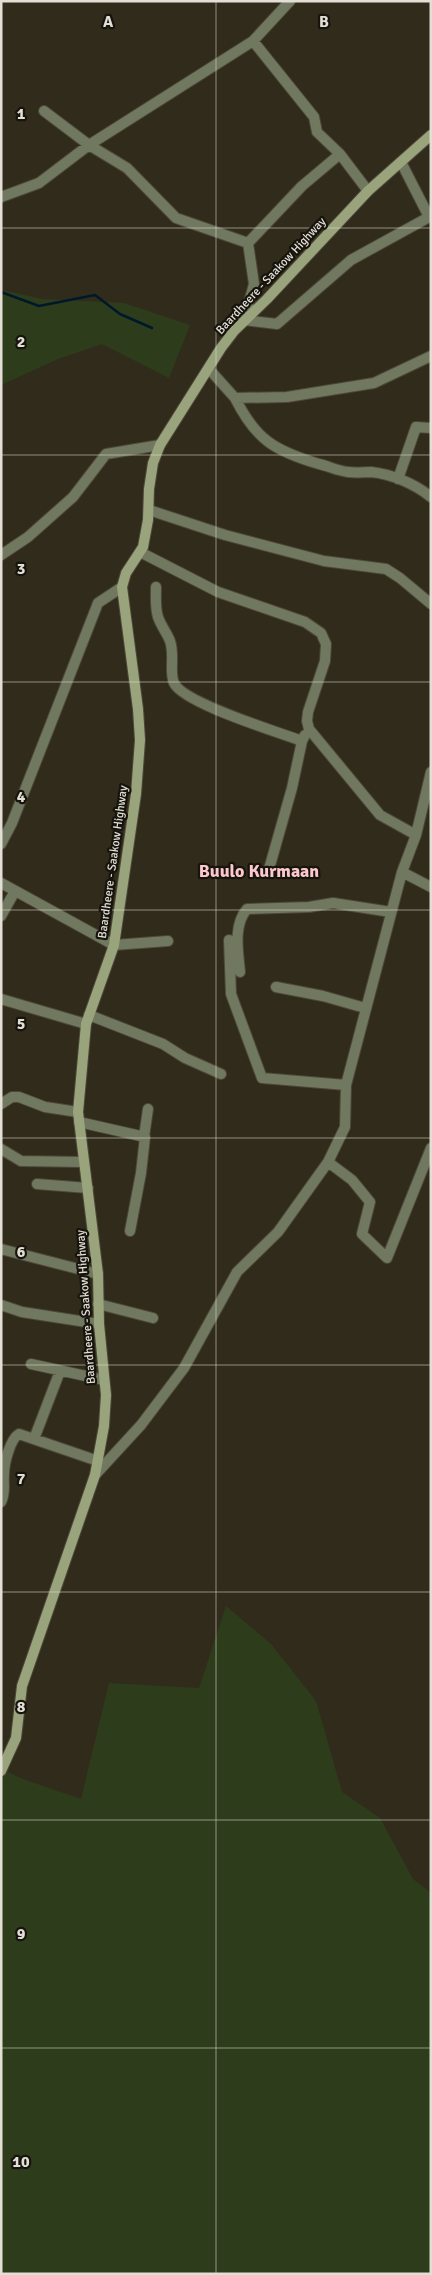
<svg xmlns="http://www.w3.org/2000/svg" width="432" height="2275" viewBox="0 0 432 2275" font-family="Signika,sans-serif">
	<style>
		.green { fill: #2d3d1c }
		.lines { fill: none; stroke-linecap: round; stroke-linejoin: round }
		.stream { stroke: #00192a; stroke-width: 2.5 }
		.minor-casing { stroke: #4d4839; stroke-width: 12 }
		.secondary-casing { stroke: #4d4839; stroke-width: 12 }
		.minor { stroke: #717860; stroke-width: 10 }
		.secondary { stroke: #99a47d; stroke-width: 10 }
		.grid { fill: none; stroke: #e3dfd5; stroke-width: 1; stroke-opacity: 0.55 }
		.labels { text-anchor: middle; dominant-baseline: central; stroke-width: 4.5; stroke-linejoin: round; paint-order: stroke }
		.street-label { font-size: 12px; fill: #e3dfd5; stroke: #16140d }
		.district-label { font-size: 18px; font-weight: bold; fill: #fcc8cd; stroke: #16140d }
		.grid-label { font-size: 16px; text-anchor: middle; font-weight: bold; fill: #e3dfd5; stroke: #16140d; stroke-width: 4.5; stroke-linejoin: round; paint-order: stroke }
	</style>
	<rect width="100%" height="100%" fill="#312b1b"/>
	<path class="green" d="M1,290L43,299L124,303L190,325L169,378L102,344L58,359L3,384L1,388Z
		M226,1606L271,1644L316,1701L342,1792L380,1818L413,1879L431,1893V2274H1V1769L23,1779L81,1799L109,1683L199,1688Z"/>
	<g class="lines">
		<path class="stream" d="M1,292L39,306L95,295L120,314L152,328"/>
		<g class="minor-casing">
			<path id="minor" d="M253,41L314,117L317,132L340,154L368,191
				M44,111L89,145L127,168L176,218L248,243
				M340,154L302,186L248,243L254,284L244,320L277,324L351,260L431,216
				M401,162L429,217
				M1,197L39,183L89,145L253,41L290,1
				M209,369L235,398L287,397L374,383L431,356
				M235,398C256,440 275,451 319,464C328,466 338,471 348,472C356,473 364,472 371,472C392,474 415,484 431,497
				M398,479L416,427L431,428
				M149,510L225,535L324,561L386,569L400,578L431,604
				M140,552L218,592L305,622L321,633L326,644L325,661L308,712L307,721L309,729L380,815L416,835
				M1,555L28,537L73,497L106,454L160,445
				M156,587C156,596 155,608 158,617C161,626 167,633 170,641C175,655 169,672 174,683C183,703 278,732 302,741
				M1,844L12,823L98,603L122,587
				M269,869L292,788L302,741L305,735
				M402,872L431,887
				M1,883L114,945L168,941
				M1,916L15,891
				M229,940L231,994L262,1078L346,1085
				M240,972C238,951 233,925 247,909L309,907L333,903L391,912
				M276,987L323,996L365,1008
				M1,999L86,1024
				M89,1015L163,1044L185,1058L221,1074
				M1,1104L12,1097H19L45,1107L78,1112
				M79,1122L145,1137L141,1173L130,1231
				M144,1137L148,1109
				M1,1149L21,1161L83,1162
				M328,1162L352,1180L370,1202L362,1234L387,1258L431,1148
				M37,1184L88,1188
				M1,1249L98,1274
				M98,1304L153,1318
				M1,1305L22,1312L99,1324
				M31,1364L104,1380
				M34,1439L60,1371
				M95,1475L141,1425L184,1368L237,1272L278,1232L328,1162L345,1127L346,1085L402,872L416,835L431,772
				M1,1502C6,1493 3,1484 4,1474C4,1464 10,1439 19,1434L98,1461"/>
		</g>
		<g class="secondary-casing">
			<path id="secondary" d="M1,1771L16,1738L22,1686L95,1475L104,1426L106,1395L99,1324L98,1274L78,1112L86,1024L114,945L136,794L140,740L138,709L122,587L126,573L143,547L148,520L149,489L153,463L160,445L221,348L234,331L267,299L368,191L431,135"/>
		</g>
		<use href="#minor" class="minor"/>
		<use href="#secondary" class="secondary"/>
	</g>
	<path class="grid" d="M216,1V2274M1,228H431M1,455H431M1,682H431M1,910H431M1,1138H431M1,1365H431M1,1592H431M1,1820H431M1,2048H431"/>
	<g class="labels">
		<g class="street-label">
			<text transform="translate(271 276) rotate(-47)">Baardheere - Saakow Highway</text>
			<text transform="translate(113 862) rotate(-82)">Baardheere - Saakow Highway</text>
			<text transform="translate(86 1307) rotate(-94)">Baardheere - Saakow Highway</text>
		</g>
		<g class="district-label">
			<text x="259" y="871">Buulo Kurmaan</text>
		</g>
	</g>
	<g class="grid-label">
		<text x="108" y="27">A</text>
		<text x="324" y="27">B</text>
		<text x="21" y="119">1</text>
		<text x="21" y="347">2</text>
		<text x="21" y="574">3</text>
		<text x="21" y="802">4</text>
		<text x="21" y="1029">5</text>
		<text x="21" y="1257">6</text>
		<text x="21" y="1484">7</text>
		<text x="21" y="1712">8</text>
		<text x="21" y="1939">9</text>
		<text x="21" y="2167">10</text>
	</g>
	<rect width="432" height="2275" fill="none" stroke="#e3dfd5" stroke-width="5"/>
</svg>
